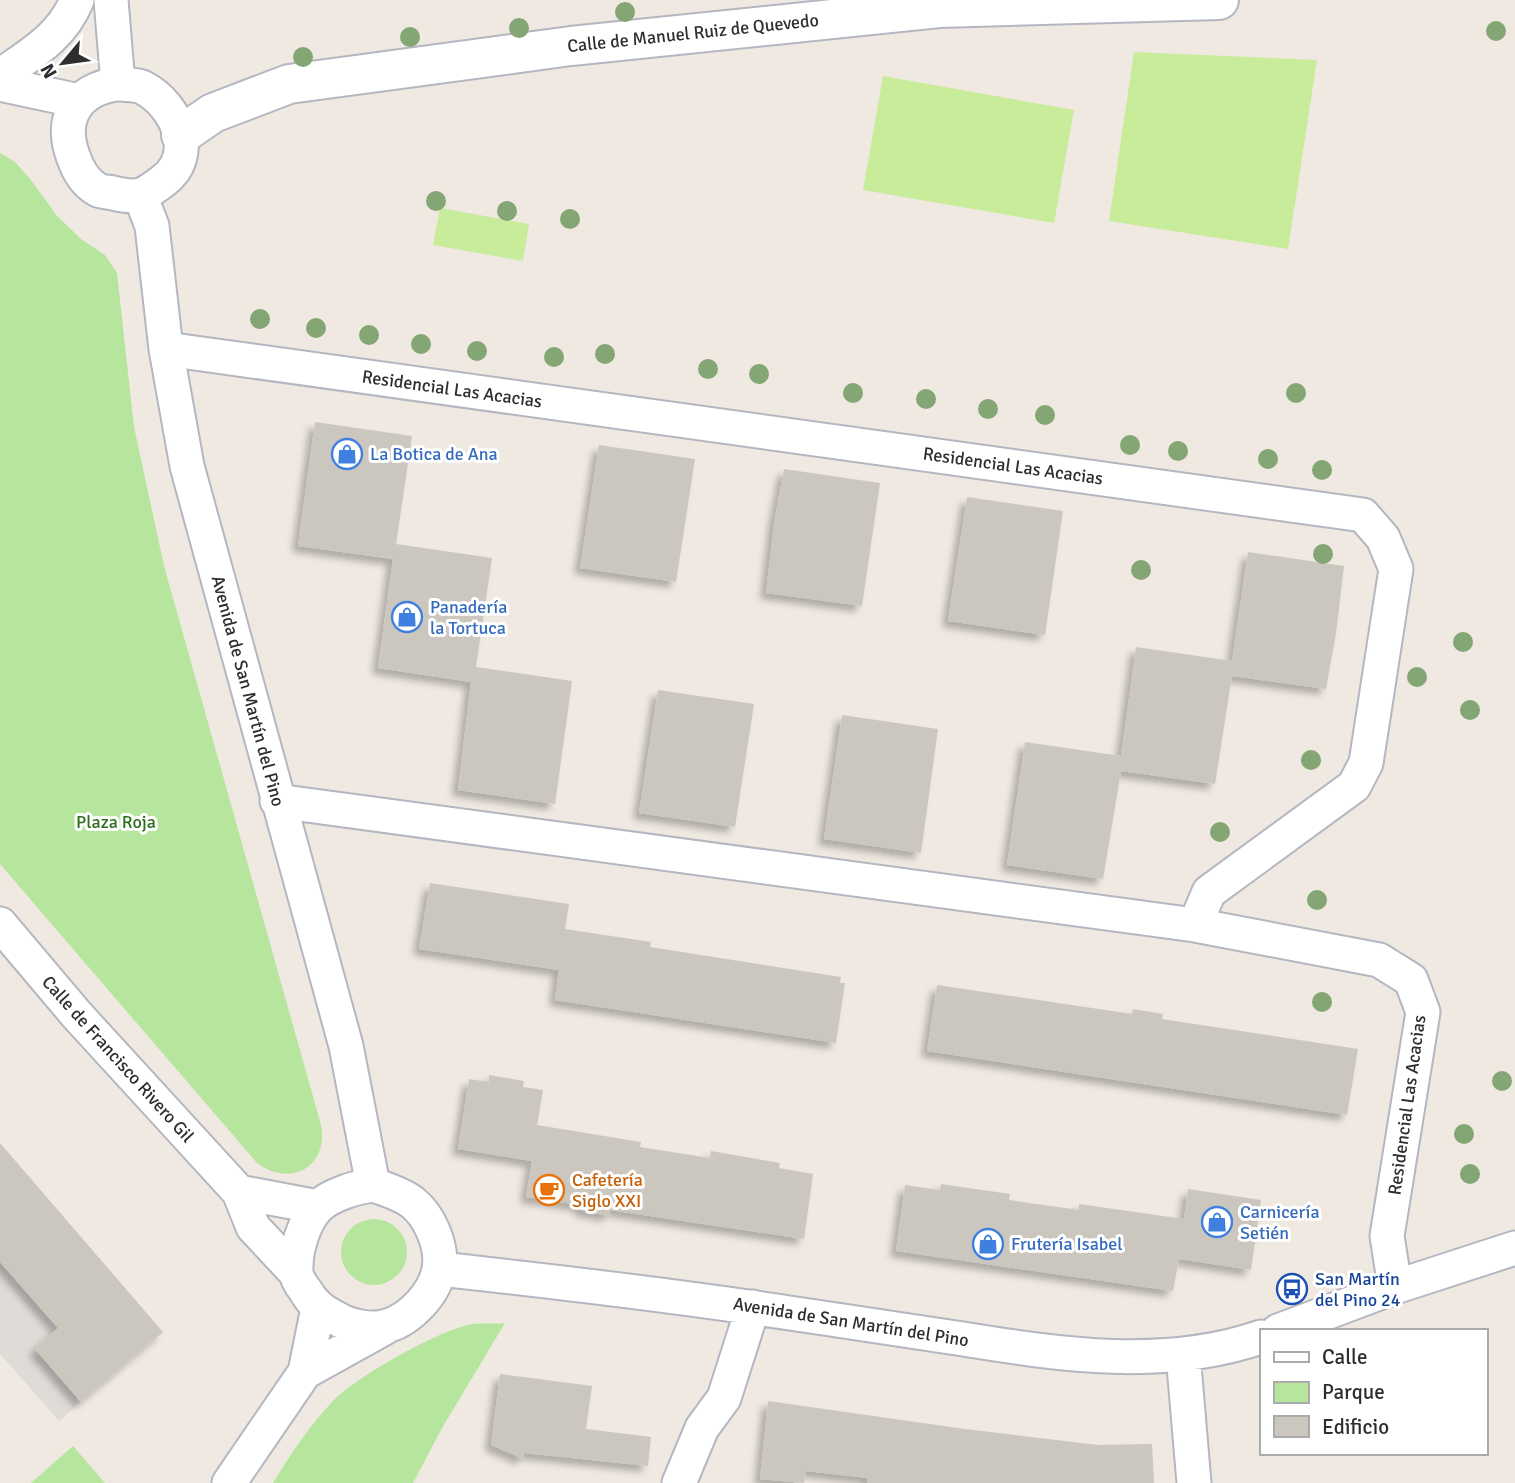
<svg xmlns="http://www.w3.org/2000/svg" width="1515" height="1483" viewBox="0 0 1515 1483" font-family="Signika,sans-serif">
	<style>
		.green { fill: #b6e59e }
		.pitch { fill: #c9ec9a }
		.plaza { fill: #dfdcd8 }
		.building { fill: #cbc7bf; filter: url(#shadow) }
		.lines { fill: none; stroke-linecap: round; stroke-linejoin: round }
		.street-casing { stroke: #b4b7c1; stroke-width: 37 }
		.secondary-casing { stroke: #b4b7c1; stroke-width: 42 }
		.street { stroke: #fff; stroke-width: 33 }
		.secondary { stroke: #fff; stroke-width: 38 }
		.tree { fill: #84a574 }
		.labels { text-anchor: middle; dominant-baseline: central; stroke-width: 6; stroke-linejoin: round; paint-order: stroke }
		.street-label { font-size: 18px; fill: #2e2e2e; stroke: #fff }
		.shop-label { font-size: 18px; fill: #366cbe; stroke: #fff; text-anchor: start }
		.park-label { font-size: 18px; fill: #2c6e1b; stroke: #fff }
		.food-label { font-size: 18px; fill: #c56008; stroke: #fff; text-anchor: start }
		.transit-label { font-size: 18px; fill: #164399; stroke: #fff; text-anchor: start }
	</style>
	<defs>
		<filter id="shadow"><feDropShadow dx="-6" dy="6" stdDeviation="3.5" flood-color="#0004"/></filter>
	</defs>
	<rect width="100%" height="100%" fill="#efe9e1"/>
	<path class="green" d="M0,153L15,162L31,180L57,216L81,239L105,255L117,273L134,427L164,566L321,1125C329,1167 290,1188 257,1163L0,864Z
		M341 1252a33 33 0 1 1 66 0a33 33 0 1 1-66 0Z
		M505,1323L442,1428L413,1483H273C290,1455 310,1425 333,1401C358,1376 438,1330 473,1324C483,1323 495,1324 505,1323Z
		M73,1446L105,1483H31Z"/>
	<path class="pitch" d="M1134,52L1317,60L1288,249L1109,221Z
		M883,76L1074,110L1054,223L863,190Z
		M440,208L529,224L523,261L433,245Z"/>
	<path class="plaza" d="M0,1252L38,1306L58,1328L35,1349L81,1402L59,1421L0,1354Z"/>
	<path class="building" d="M315,422L412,436L396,544L492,558L476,667L572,681L555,804L458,790L471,682L378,668L393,559L298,546Z
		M599,445L695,459L676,582L580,568Z
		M784,469L880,483L862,606L766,593L774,523Z
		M967,497L1063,511L1045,635L948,621Z
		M1248,552L1344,566L1336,633L1326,689L1232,676L1215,784L1121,771L1103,879L1007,865L1025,742L1121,756L1136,647L1232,661Z
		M658,690L754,704L735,827L639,813Z
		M842,715L938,729L921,853L824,839Z
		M430,883L569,904L565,929L651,942L650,947L841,977L840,983H845L836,1043L555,1000L559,970L419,949Z
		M937,985L1132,1014L1133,1009L1163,1014L1162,1019L1358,1049L1347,1115L927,1051Z
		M489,1075L524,1081L523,1087L543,1090L537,1125L641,1142L640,1147L710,1158L711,1151L780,1163L779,1168L813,1174L804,1239L610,1210L609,1216L580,1210V1205L526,1197L532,1161L458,1149L469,1079L489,1082Z
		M0,1143L163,1332L81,1402L35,1349L58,1328L0,1262Z
		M941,1184L1010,1194L1009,1200L1079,1210V1204L1184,1219L1188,1189L1261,1200L1251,1270L1179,1259L1173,1291L896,1251L905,1185L940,1190Z
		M500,1374L592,1386L586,1429L651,1437L648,1466L524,1453L523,1459L491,1445Z
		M768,1401L965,1429L1098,1445L1152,1444L1154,1483H867L868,1478L806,1471L804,1483L760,1479Z"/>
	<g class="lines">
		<g class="street-casing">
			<path id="street" d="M111,0L118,84
				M0,76C32,53 61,38 77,0
				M0,84L79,101
				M118,84C126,85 137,84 144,88C176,105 199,155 163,181C157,185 148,193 140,195C132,197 121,195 113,193C109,192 102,192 98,190C85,183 77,168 73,156C59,117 78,89 118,84Z
				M140,195L152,226L166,349L187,466L346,1046L373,1185
				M166,349L1363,515L1383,538L1396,569L1366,763L1354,786L1209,892L1195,925
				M277,801L1195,925L1379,960L1411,980L1423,1012L1387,1236L1395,1287
				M0,924L76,1014L239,1192L253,1227L296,1273
				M373,1185C386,1189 401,1194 412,1202C430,1216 443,1247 439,1269C435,1293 411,1319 387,1326C372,1331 348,1326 336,1318C322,1311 313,1304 305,1290C301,1285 296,1277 296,1271C295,1251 304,1220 319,1206C331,1195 356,1187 373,1185Z
				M239,1192L318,1207
				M440,1269C559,1282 678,1296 796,1314C852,1322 908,1331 963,1339C1062,1355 1165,1370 1261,1337
				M1278,1331L1395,1287L1515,1248
				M1183,1354L1194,1483
				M305,1372L386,1327
				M229,1483L305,1372L318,1308
				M679,1483L702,1428L724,1398L753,1307"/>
		</g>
		<g class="secondary-casing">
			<path id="secondary" d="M181,135L213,113L289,84L571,46L939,8L1219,0"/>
		</g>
		<use href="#street" class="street"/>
		<use href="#secondary" class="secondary"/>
	</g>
	<g class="tree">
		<circle cx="625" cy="12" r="10"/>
		<circle cx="519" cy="28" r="10"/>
		<circle cx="1496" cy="31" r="10"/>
		<circle cx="410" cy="37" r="10"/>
		<circle cx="303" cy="57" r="10"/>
		<circle cx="436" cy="201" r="10"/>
		<circle cx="507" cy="211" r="10"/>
		<circle cx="570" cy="219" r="10"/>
		<circle cx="260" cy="319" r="10"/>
		<circle cx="316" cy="328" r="10"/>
		<circle cx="369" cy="335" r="10"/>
		<circle cx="421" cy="344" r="10"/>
		<circle cx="477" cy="351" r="10"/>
		<circle cx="605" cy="354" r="10"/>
		<circle cx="554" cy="357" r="10"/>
		<circle cx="708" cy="369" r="10"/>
		<circle cx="759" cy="374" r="10"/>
		<circle cx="853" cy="393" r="10"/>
		<circle cx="1296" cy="393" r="10"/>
		<circle cx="926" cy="399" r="10"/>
		<circle cx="988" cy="409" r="10"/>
		<circle cx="1045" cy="415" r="10"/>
		<circle cx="1130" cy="445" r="10"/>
		<circle cx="1178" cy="451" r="10"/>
		<circle cx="1268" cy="459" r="10"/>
		<circle cx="1322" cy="470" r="10"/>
		<circle cx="1323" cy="554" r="10"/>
		<circle cx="1141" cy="570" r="10"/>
		<circle cx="1463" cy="642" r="10"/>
		<circle cx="1417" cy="677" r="10"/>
		<circle cx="1470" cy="710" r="10"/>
		<circle cx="1311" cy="760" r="10"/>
		<circle cx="1220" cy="832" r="10"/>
		<circle cx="1317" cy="900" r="10"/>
		<circle cx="1322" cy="1002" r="10"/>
		<circle cx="1502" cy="1081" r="10"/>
		<circle cx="1464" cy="1134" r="10"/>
		<circle cx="1470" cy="1174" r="10"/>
	</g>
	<defs>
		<g id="shop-ring" transform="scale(1.575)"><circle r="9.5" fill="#fff" stroke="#3f7fe0" stroke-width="1.5"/><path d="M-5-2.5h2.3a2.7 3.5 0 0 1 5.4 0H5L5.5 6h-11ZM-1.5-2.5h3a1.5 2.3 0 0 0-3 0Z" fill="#3f7fe0"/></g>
		<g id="cafe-ring" transform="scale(1.575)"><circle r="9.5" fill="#fff" stroke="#e8710a" stroke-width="1.5"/><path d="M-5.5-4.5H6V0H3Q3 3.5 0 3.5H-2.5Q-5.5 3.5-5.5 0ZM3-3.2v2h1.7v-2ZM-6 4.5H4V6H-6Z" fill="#e8710a"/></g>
		<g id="bus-ring" transform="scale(1.575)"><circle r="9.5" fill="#fff" stroke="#1a4fb4" stroke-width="1.5"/><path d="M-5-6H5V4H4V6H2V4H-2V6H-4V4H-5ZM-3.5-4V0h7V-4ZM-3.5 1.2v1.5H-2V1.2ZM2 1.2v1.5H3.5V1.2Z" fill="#1a4fb4"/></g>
	</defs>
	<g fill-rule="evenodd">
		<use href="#shop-ring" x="347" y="454"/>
		<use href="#shop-ring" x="407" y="617"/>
		<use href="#cafe-ring" x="549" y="1190"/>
		<use href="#shop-ring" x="1217" y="1222"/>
		<use href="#shop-ring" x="988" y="1244"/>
		<use href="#bus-ring" x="1292" y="1289"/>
	</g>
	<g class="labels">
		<g class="street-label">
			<text transform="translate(693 33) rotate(-6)">Calle de Manuel Ruiz de Quevedo</text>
			<text transform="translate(452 389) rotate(8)">Residencial Las Acacias</text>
			<text transform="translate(1013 466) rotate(8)">Residencial Las Acacias</text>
			<text transform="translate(248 691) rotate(75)">Avenida de San Martín del Pino</text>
			<text transform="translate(118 1059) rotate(48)">Calle de Francisco Rivero Gil</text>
			<text transform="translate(1407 1105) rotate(-82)">Residencial Las Acacias</text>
			<text transform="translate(851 1322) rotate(9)">Avenida de San Martín del Pino</text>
		</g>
		<g class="shop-label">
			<text x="370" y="454">La Botica de Ana</text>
			<text x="430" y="607">Panadería<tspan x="430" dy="21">la Tortuca</tspan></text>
			<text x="1240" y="1212">Carnicería<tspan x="1240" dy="21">Setién</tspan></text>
			<text x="1011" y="1244">Frutería Isabel</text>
		</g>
		<g class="park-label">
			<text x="116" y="822">Plaza Roja</text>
		</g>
		<g class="food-label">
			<text x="572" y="1180">Cafetería<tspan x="572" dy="21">Siglo XXI</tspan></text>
		</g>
		<g class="transit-label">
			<text x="1315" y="1279">San Martín<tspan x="1315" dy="21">del Pino 24</tspan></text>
		</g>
	</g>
	<rect x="1260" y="1329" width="228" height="126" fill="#ffffff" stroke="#ababab" stroke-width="2"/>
	<rect x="1274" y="1352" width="35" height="10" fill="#ffffff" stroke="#ababab" stroke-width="2"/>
	<text x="1322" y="1364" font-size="21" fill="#2e2e2e">Calle</text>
	<rect x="1274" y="1382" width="35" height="21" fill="#b6e59e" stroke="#ababab" stroke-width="2"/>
	<text x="1322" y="1399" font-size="21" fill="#2e2e2e">Parque</text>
	<rect x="1274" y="1416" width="35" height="21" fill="#cbc7bf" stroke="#ababab" stroke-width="2"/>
	<text x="1322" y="1434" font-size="21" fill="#2e2e2e">Edificio</text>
	<g transform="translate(63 63) rotate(241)" stroke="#ffffff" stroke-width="5" paint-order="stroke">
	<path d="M0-5L12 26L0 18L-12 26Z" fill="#2e2e2e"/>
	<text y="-10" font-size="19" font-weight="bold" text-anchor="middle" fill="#2e2e2e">N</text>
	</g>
</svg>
